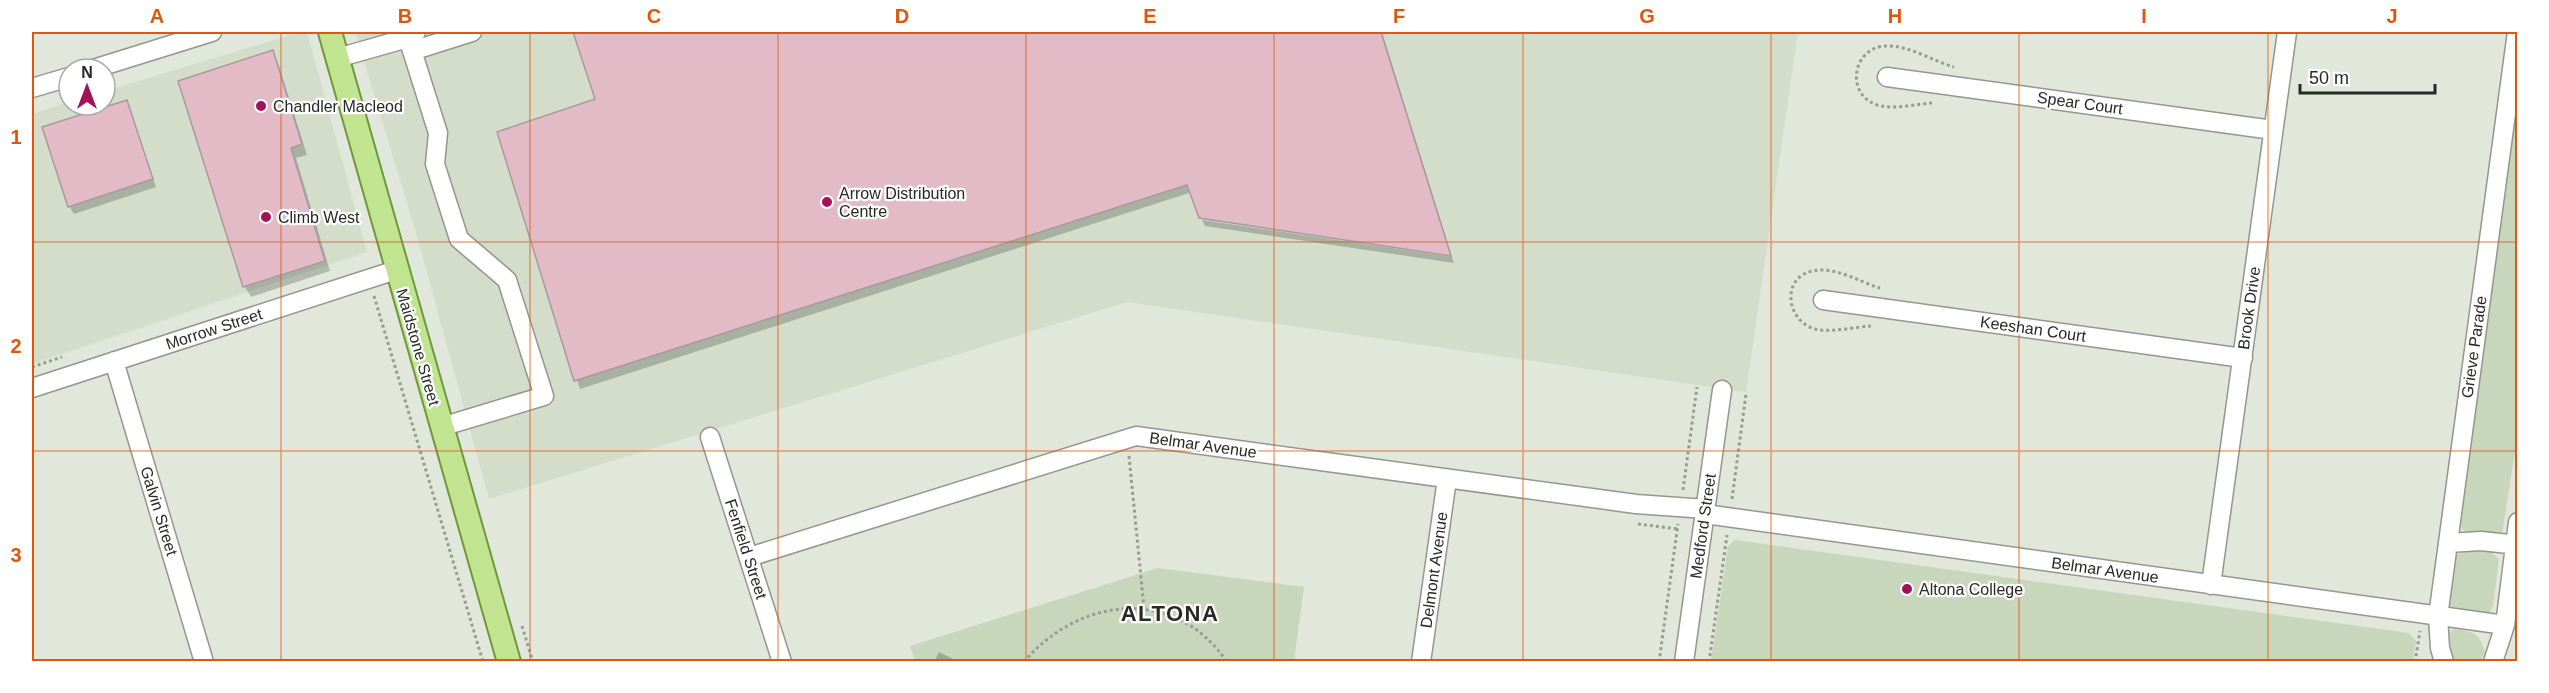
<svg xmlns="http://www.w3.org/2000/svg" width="2549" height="693" viewBox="0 0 2549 693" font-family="Helvetica,sans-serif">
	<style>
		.built { fill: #d3ddca }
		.green { fill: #c8d6bb }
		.shadow { fill: #0003 }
		.building { fill: #e3bbc7; stroke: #a8999e; stroke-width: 1.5 }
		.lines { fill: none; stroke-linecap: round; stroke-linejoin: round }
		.minor-casing { stroke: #92988c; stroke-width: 21 }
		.major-casing { stroke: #70973b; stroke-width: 26 }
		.path { stroke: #989d93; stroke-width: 3; stroke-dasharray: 3 3; stroke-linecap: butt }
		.minor { stroke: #fff; stroke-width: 18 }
		.major { stroke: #c1e491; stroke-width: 22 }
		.grid { fill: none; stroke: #de570d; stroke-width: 1.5; stroke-opacity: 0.55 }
		.poi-dot { fill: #a11259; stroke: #fff; stroke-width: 2 }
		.labels { text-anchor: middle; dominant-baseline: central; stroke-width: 4.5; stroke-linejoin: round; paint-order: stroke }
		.street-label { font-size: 16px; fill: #262924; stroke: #fff }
		.poi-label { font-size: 16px; fill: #262924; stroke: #fff; text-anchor: start }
		.district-label { font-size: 22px; font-weight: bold; letter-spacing: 1.5px; fill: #262924; stroke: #fff }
		.neatline { fill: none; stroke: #de570d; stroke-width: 2 }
		.grid-label { font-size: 20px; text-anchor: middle; font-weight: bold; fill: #de570d }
	</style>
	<rect width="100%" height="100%" fill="#e1e7da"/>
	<path class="built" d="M301,32H307L367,252L32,364V114L69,102V105H105V91Z
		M355,32H1798L1746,392L1127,302L489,499L417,236Z"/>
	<path class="green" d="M2517,82V438L2502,534C2490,537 2466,537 2459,525Z
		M1735,540L2409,633L2416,641L2413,661H1711L1728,546Z
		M2471,550L2491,552L2499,559L2493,606L2489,613L2448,608L2455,555Z
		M1158,568L1304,587L1294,661H915L910,646Z
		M2454,629C2473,632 2479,632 2485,652L2481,661H2453L2449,634Z"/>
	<path class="shadow" d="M574,32H1382L1451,254L1200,217L1192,192L580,389L498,133L596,100Z
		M272,52L278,63L307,155L296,158L330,271L251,297L245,287L180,82Z
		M126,102L156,187L74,214L69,206Z
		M1202,220L1452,257L1454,263L1205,226Z
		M939,652L957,661L958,662H934Z"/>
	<path class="building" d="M573,32H1381L1451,256L1199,218L1187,185L574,381L497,132L595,99Z
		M273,50L302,144L291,148L325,261L243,287L178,81Z
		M127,100L153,179L68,207L42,127Z"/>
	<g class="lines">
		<g class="minor-casing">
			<path id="minor" d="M408,38L438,133L435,164L459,239L507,280L544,396L441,427
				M412,51L472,32
				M337,58L408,38L416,32
				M93,69L212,32
				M1887,77L2273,130
				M32,88L69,77
				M1823,300L2243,358
				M114,361L204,662
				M32,388L396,270
				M710,437L782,662
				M1705,514L2505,625
				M2448,543L2481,541L2518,545
				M749,557L1136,436L1636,504L1706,509
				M2211,585L2287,32
				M1421,662L1447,479
				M1684,662L1722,390
				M2444,662L2440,648L2438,617L2517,32
				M2493,662L2505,625L2518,522"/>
		</g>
		<g class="major-casing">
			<path id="major" d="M330,32L509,662"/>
		</g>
		<path class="path" d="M1932,103C1916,104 1893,110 1877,105C1844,94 1853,45 1888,46C1910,46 1933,61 1954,67
			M374,296L483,662
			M1871,326C1854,327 1831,333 1815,329C1786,321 1781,278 1812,271C1836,266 1859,282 1880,288
			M32,367L62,357
			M1129,456L1144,608
			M1683,490L1697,387
			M1732,499L1746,394
			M1638,524L1678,529
			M522,626L533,662
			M1024,662C1079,596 1176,586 1227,662
			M1659,662L1678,524
			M1709,662L1727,535
			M2415,662L2420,631"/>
		<use href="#minor" class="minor"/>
		<use href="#major" class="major"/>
	</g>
	<path class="grid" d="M281,32V662M530,32V662M778,32V662M1026,32V662M1274,32V662M1523,32V662M1771,32V662M2019,32V662M2268,32V662M32,242H2518M32,451H2518"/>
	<g class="poi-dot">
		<circle cx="261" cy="106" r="6"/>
		<circle cx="827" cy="202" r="6"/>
		<circle cx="266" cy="217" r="6"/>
		<circle cx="1907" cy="589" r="6"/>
	</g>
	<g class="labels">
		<g class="street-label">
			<text transform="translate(2080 103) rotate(8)">Spear Court</text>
			<text transform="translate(2249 308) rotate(-82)">Brook Drive</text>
			<text transform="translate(214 329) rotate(-18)">Morrow Street</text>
			<text transform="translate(2033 329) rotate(8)">Keeshan Court</text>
			<text transform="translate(418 347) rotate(74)">Maidstone Street</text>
			<text transform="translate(2474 347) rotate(-82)">Grieve Parade</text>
			<text transform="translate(1203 445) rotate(8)">Belmar Avenue</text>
			<text transform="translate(159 511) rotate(73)">Galvin Street</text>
			<text transform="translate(1703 526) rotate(-82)">Medford Street</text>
			<text transform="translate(746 549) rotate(72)">Fenfield Street</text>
			<text transform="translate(1434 570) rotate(-82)">Delmont Avenue</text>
			<text transform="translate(2105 570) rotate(8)">Belmar Avenue</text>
		</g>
		<g class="poi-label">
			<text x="273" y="106">Chandler Macleod</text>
			<text x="839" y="193">Arrow Distribution<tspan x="839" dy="18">Centre</tspan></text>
			<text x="278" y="217">Climb West</text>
			<text x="1919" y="589">Altona College</text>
		</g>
		<g class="district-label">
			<text x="1170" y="613">ALTONA</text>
		</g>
	</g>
	<rect width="2549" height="693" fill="none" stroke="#ffffff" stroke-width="66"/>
	<g transform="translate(87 87)"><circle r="28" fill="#ffffff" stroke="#a8a9a7" stroke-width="1.5"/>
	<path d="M0-4.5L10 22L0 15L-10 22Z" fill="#a11259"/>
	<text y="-9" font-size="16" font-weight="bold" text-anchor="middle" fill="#262924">N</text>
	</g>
	<path d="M2300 84v9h135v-9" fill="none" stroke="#262924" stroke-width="3"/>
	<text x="2309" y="84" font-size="18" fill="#262924" stroke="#ffffff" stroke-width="4.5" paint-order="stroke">50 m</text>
	<rect x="33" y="33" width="2483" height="627" class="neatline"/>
	<g class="grid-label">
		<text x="157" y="23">A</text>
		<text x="405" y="23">B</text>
		<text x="654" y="23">C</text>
		<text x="902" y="23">D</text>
		<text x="1150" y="23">E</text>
		<text x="1399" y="23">F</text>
		<text x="1647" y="23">G</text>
		<text x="1895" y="23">H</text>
		<text x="2144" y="23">I</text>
		<text x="2392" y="23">J</text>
		<text x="16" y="144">1</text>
		<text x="16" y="353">2</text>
		<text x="16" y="562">3</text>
	</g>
</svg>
